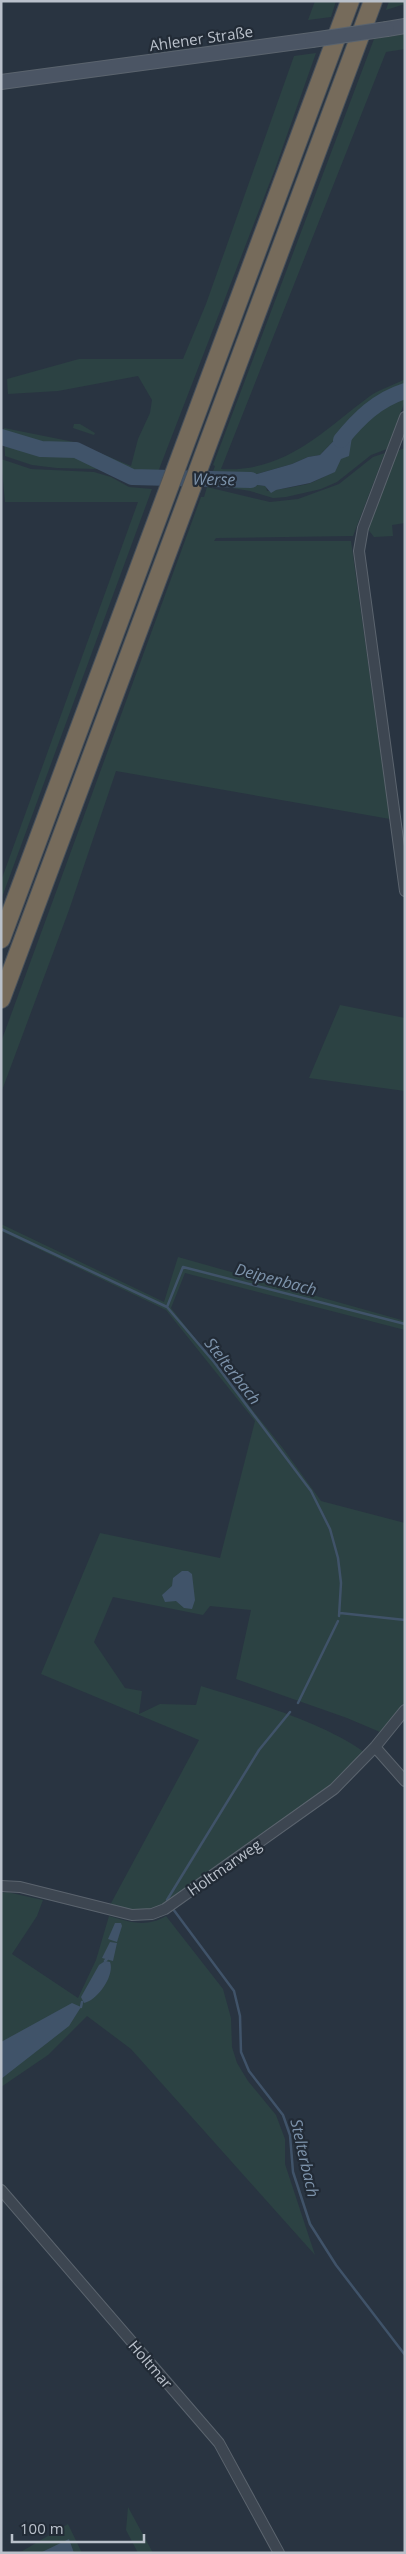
<svg xmlns="http://www.w3.org/2000/svg" width="406" height="2554" viewBox="0 0 406 2554" font-family="'Open Sans',sans-serif">
	<style>
		.green { fill: #2c4243; fill-rule: evenodd }
		.water { fill: #405369 }
		.lines { fill: none; stroke-linecap: round; stroke-linejoin: round }
		.stream { stroke: #405369; stroke-width: 2.5 }
		.river { stroke: #405369; stroke-width: 16 }
		.minor-casing { stroke: #5b646e; stroke-width: 12 }
		.secondary-casing { stroke: #5b646e; stroke-width: 16 }
		.motorway-casing { stroke: #48515b; stroke-width: 20 }
		.minor { stroke: #3d4651; stroke-width: 10 }
		.secondary { stroke: #4b5564; stroke-width: 14 }
		.motorway { stroke: #766b5b; stroke-width: 18 }
		.secondary-bridge-casing { stroke: #5b646e; stroke-width: 16; stroke-linecap: butt }
		.secondary-bridge { stroke: #4b5564; stroke-width: 14 }
		.labels { text-anchor: middle; dominant-baseline: central; stroke-width: 4.5; stroke-linejoin: round; paint-order: stroke }
		.street-label { font-size: 15px; fill: #bac1cb; stroke: #222b36 }
		.water-label { font-size: 16px; font-style: italic; fill: #7d93ab; stroke: #222b36 }
	</style>
	<rect width="100%" height="100%" fill="#293441"/>
	<path class="green" d="M315,1H336L331,17L308,20Z
		M389,1H405V4L386,10Z
		M405,34V49L386,52L221,469C285,473 323,431 370,396C380,389 394,385 405,379V401L387,449L371,455L337,482L321,489L286,497L273,498L250,491L208,484L215,466L213,465L374,39ZM354,424L334,472C326,475 317,481 308,484C294,487 281,489 267,491L266,486L235,482L236,477L257,474L292,464L308,457L320,455L348,426Z
		M316,53L275,169L153,485L130,484L113,473L97,469L57,468L32,465L5,456L4,428L74,442L131,466L138,439L150,413L152,400L138,376L58,391L8,394L7,379L79,359H183L206,304L294,56Z
		M74,424H80L95,433L94,435L73,428Z
		M405,448V523L392,525L393,536L374,537L367,528L394,452Z
		M385,453L353,536L216,538L214,541H351L390,819L116,771L69,910L1,1093V1042L201,497H204L207,487L270,502L298,499L339,484L373,457Z
		M1,459L31,469L94,472L111,477L129,487L152,489L1,900V881L138,502H5Z
		M340,1005L405,1018V1091L309,1078Z
		M1,1224L164,1302L178,1257L405,1321V1330L185,1273L171,1308L282,1447L321,1501L405,1523V1702L380,1732L347,1718L236,1679L251,1610L210,1606L203,1615L113,1597L94,1642L125,1688L142,1691L139,1714L160,1704L196,1705L201,1686C250,1701 323,1722 364,1752L334,1784L163,1906C143,1914 129,1911 109,1907L199,1740L41,1674L100,1533L220,1558L255,1421L166,1310L1,1231Z
		M7,1892L43,1900L37,1916L12,1954L78,1998L96,1960L109,1916C130,1922 146,1928 166,1916L223,1989L231,2018L232,2047L237,2063L248,2081L276,2115L285,2139V2164L315,2255L131,2049L87,2016L48,2055L1,2087V1893Z
		M128,2507L153,2553H138L126,2530Z
		M68,2524L82,2553H19Z"/>
	<path class="water" d="M354,424L349,456L341,459L335,472L310,483L276,490L271,493L265,486L231,481L236,477L257,474L292,464L308,457L320,455L348,426Z
		M182,1571H188L192,1574L195,1600L192,1609L184,1608L176,1601L165,1602L162,1595L172,1586L173,1578Z
		M115,1923H121L122,1926L117,1942L108,1939Z
		M110,1942L117,1943L113,1961L102,1958Z
		M105,1961L110,1962C115,1975 98,2000 84,2003L81,1997L99,1965Z
		M72,2003L81,2007L69,2026L1,2079V2042Z
		M69,2539L74,2553H42V2552Z"/>
	<g class="lines">
		<path class="stream" d="M1,1229L167,1307L214,1362L311,1491L330,1529L338,1558L341,1583L339,1616
			M167,1307L183,1267L405,1324
			M340,1613L405,1620
			M298,1703L338,1621
			M167,1900L259,1750L290,1712
			M173,1909L234,1991L240,2016L241,2052L249,2071L283,2115L290,2135L293,2172L310,2224L336,2265L405,2355
			M105,1961L107,1959
			M81,2007L82,2002"/>
		<path class="river" d="M1,437L41,449L76,450L132,477L251,480
			M341,440C359,418 377,400 405,391"/>
		<g class="minor-casing">
			<path id="minor" d="M405,417L363,528L359,551L405,891
				M375,1747L405,1781
				M1,1886L20,1887L132,1915L152,1914L165,1909L334,1789L375,1747L405,1710
				M1,2190L219,2443L279,2553"/>
		</g>
		<g class="secondary-casing">
			<path id="secondary" d="M387,29L405,26
				M1,82L312,40"/>
		</g>
		<g class="motorway-casing">
			<path id="motorway" d="M1,939L350,1
				M1,999L373,1"/>
		</g>
		<use href="#minor" class="minor"/>
		<use href="#secondary" class="secondary"/>
		<use href="#motorway" class="motorway"/>
		<g class="secondary-bridge-casing">
			<path id="secondary-bridge" d="M312,40L387,29"/>
		</g>
		<use href="#secondary-bridge" class="secondary-bridge"/>
	</g>
	<g class="labels">
		<g class="street-label">
			<text transform="translate(201 38) rotate(-8)">Ahlener Straße</text>
			<text transform="translate(224 1867) rotate(-35)">Holtmarweg</text>
			<text transform="translate(151 2364) rotate(49)">Holtmar</text>
		</g>
		<g class="water-label">
			<text transform="translate(214 479) rotate(1)">Werse</text>
			<text transform="translate(276 1279) rotate(15)">Deipenbach</text>
			<text transform="translate(233 1371) rotate(52)">Stelterbach</text>
			<text transform="translate(305 2158) rotate(77)">Stelterbach</text>
		</g>
	</g>
	<rect width="406" height="2554" fill="none" stroke="#bac1cb" stroke-width="5"/>
	<path d="M12 2534v8h132v-8" fill="none" stroke="#bac1cb" stroke-width="2.5"/>
	<text x="20" y="2534" font-size="15" fill="#bac1cb" stroke="#222b36" stroke-width="4" paint-order="stroke">100 m</text>
</svg>
